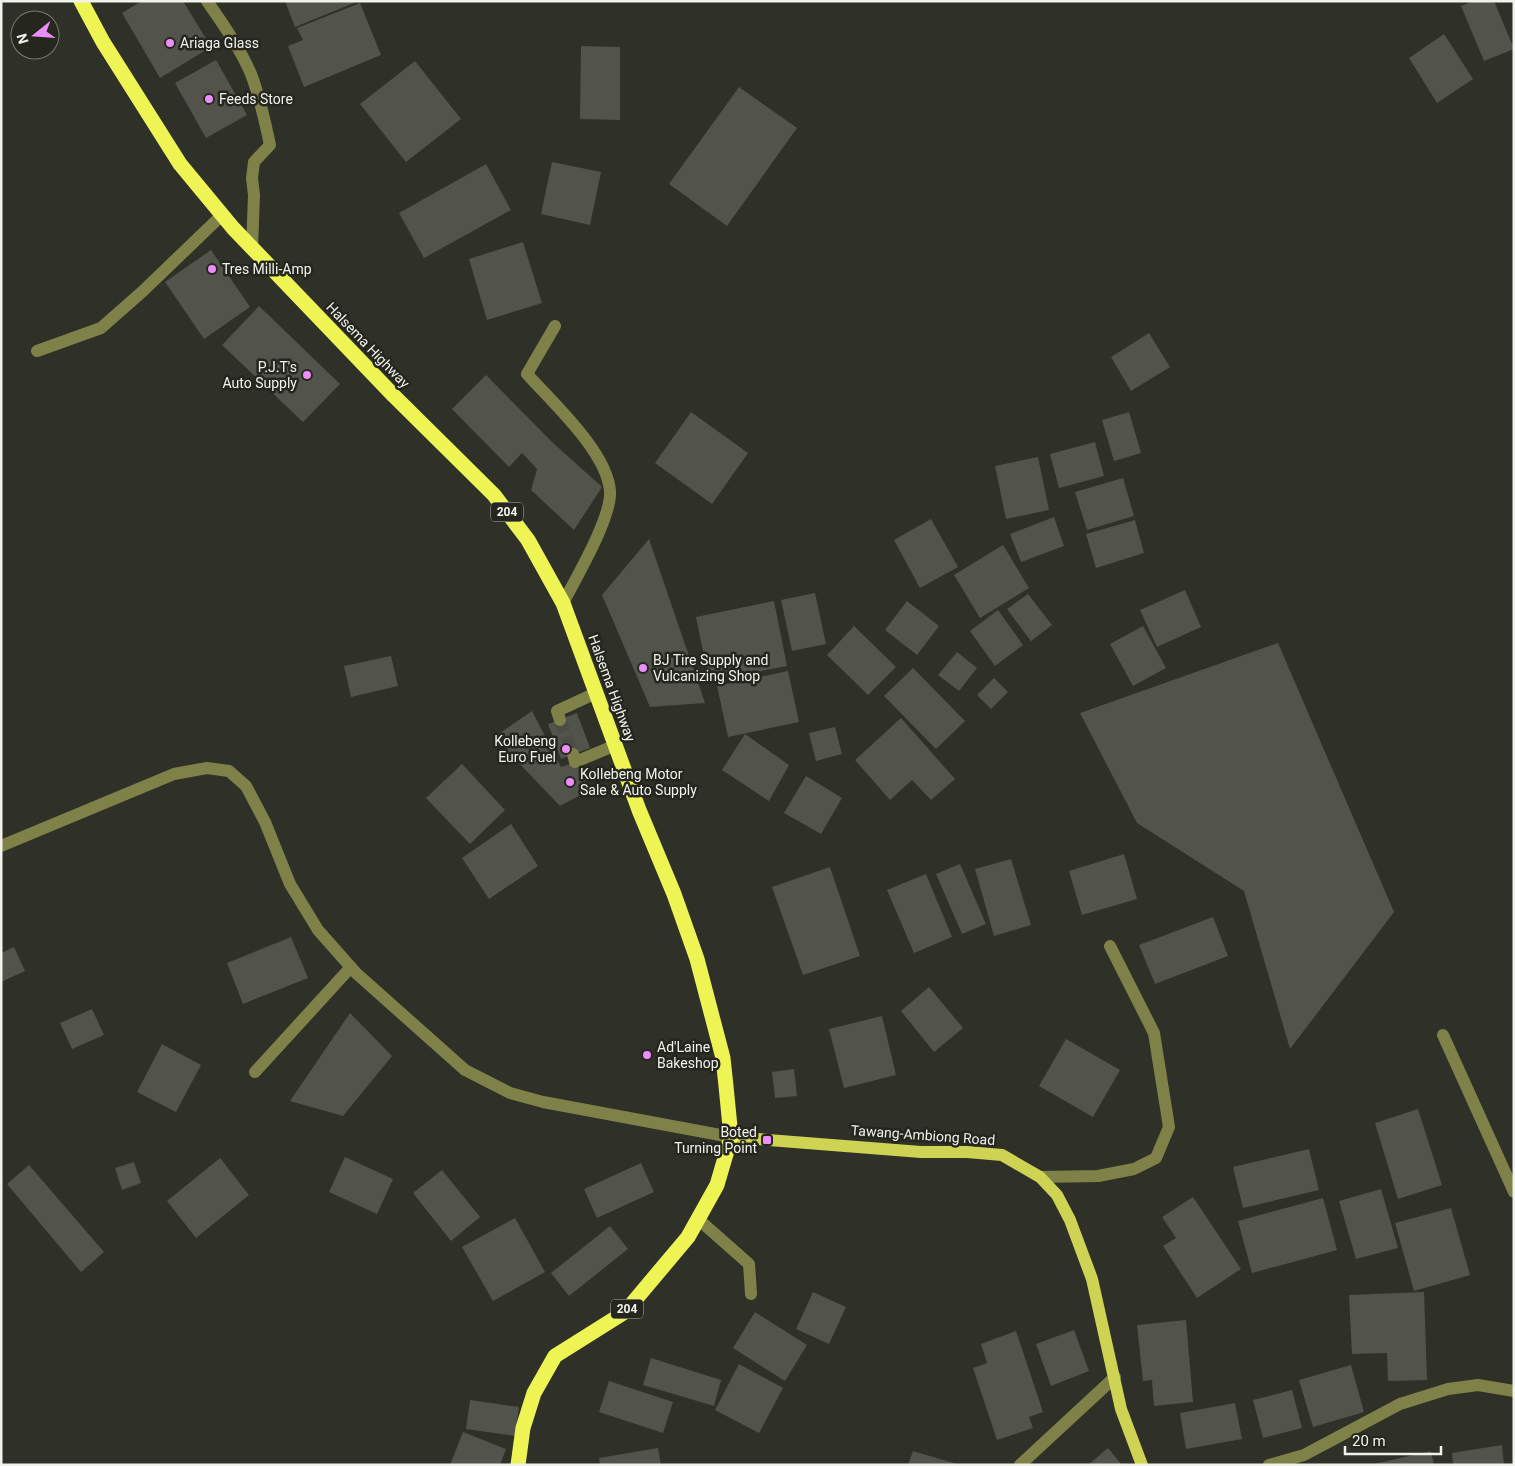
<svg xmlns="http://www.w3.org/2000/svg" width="1515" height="1466" viewBox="0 0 1515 1466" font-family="Roboto,sans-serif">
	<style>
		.building { fill: #52534a }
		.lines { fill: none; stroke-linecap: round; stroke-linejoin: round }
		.minor-tunnel { stroke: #4c4d45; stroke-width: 12; stroke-dasharray: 12 6; stroke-linecap: butt }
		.minor { stroke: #7e8148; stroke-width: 12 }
		.major { stroke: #ced353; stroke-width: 12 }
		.highway { stroke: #edf453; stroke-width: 15 }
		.poi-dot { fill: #eb8dfb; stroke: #25261e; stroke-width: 2 }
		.labels { text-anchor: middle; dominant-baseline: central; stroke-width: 5; stroke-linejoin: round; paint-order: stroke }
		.shield { fill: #25261e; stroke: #b4b5ae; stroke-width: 1 }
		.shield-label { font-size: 12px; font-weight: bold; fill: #f1f2ec }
		.poi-label { font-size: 14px; fill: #f1f2ec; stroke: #25261e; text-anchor: start }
		.street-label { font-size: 14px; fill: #f1f2ec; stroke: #25261e }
	</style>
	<rect width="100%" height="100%" fill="#2f3027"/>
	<path class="building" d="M142,1H183L211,47L160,78L122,13Z
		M285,1H359L295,27Z
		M1473,1H1494L1514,49L1484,61L1461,6Z
		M360,3L381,55L304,87L288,46L303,40L297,28Z
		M1444,34L1473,79L1437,103L1409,58Z
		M581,46L620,47V120L580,119Z
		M216,60L247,115L206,138L175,83Z
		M415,61L461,119L406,162L360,104Z
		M739,87L797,128L727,226L669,184Z
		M552,162L601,172L590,225L541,214Z
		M486,164L511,210L424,258L399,213Z
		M523,242L542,303L487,320L469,259Z
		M211,250L250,307L204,339L165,282Z
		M259,306L340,384L303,422L222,345Z
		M1149,333L1170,367L1131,391L1111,357Z
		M486,375L552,442L602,487L574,530L531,490L537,469L522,453L509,467L452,409Z
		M691,412L748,453L712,504L655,463Z
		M1129,412L1141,453L1114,461L1102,420Z
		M1095,442L1104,476L1059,488L1050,454Z
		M1038,457L1049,510L1006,519L995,466Z
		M1123,478L1134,516L1087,530L1075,492Z
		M1054,517L1064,546L1021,562L1010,534Z
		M931,519L958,567L920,588L894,540Z
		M1135,520L1144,553L1096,568L1086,534Z
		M649,539L705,703L650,707L602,595Z
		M1003,545L1029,588L980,618L954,575Z
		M1185,590L1201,627L1157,647L1140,610Z
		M815,593L826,644L792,651L781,600Z
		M1028,594L1052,625L1031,641L1007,609Z
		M774,601L787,666L709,681L696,617Z
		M907,601L939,626L917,655L885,630Z
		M998,610L1023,645L995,666L970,631Z
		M854,626L896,667L868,695L827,655Z
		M1143,626L1166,668L1133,686L1110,644Z
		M1278,643L1394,912L1290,1049L1244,891L1137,823L1080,713Z
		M957,652L977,668L959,691L938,675Z
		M391,656L398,686L351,697L344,666Z
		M913,668L965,721L936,749L884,696Z
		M788,671L799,722L728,737L717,686Z
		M994,678L1008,692L991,709L977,695Z
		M532,711L561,767L576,762L590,790L560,806L494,737Z
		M577,713L590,748L561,759L548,724Z
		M901,718L955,779L931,800L912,780L890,800L855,760Z
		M835,727L842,754L816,761L809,733Z
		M745,734L789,765L769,801L722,770Z
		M462,764L505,810L470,844L426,798Z
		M806,776L842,798L821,834L784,813Z
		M511,824L538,866L489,899L462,858Z
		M1124,854L1137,899L1082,915L1069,871Z
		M1011,859L1031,925L994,936L975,869Z
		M960,864L986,924L962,934L936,874Z
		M830,867L860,956L803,975L772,887Z
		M926,874L952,937L914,953L887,890Z
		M1213,917L1228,956L1155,984L1139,945Z
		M291,937L308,978L243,1004L227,963Z
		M14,947L25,971L1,982V953Z
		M929,987L963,1028L934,1052L901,1011Z
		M92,1009L104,1035L72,1049L60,1023Z
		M350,1013L392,1056L343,1116L290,1101Z
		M882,1016L896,1075L844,1088L829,1029Z
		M1066,1039L1120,1070L1093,1117L1039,1086Z
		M162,1044L201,1065L176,1112L137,1092Z
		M794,1069L797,1096L775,1098L772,1072Z
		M1418,1109L1442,1185L1398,1199L1375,1123Z
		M1309,1149L1319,1190L1243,1208L1233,1167Z
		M345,1157L393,1179L377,1214L329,1192Z
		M220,1158L249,1195L196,1238L167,1201Z
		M134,1162L141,1183L122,1190L115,1168Z
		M641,1163L654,1192L597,1218L584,1189Z
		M29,1165L104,1252L81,1272L7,1184Z
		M442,1170L480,1217L451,1241L413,1193Z
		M1381,1189L1398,1248L1356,1259L1339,1201Z
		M1193,1197L1241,1269L1197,1298L1163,1246L1176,1238L1162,1217Z
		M1323,1198L1337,1250L1252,1273L1238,1221Z
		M1451,1208L1470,1275L1414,1291L1395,1223Z
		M515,1218L545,1272L493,1301L462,1247Z
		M610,1226L628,1249L569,1296L551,1273Z
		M813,1292L846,1307L829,1344L796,1329Z
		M1424,1292L1427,1380L1388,1381L1387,1353L1352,1354L1349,1295Z
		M755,1312L807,1345L785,1381L733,1348Z
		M1186,1320L1193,1402L1154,1406L1152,1380L1143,1381L1137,1325Z
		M1074,1330L1089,1371L1051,1386L1036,1344Z
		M1016,1331L1043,1412L1029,1417L1033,1428L997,1440L973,1368L987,1363L981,1344Z
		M651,1358L721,1380L714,1406L643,1385Z
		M739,1364L783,1388L759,1433L715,1410Z
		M1351,1365L1364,1412L1313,1427L1299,1380Z
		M609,1381L673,1402L663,1433L599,1412Z
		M1292,1390L1302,1428L1263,1438L1253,1400Z
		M470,1400L519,1407L515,1436L466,1429Z
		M1235,1403L1242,1439L1186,1449L1180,1413Z
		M463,1432L506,1449L500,1465H450Z
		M1502,1445L1504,1465H1453L1452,1453Z
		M658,1448L661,1465H600L599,1458Z
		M1108,1448L1122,1465H1088Z
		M913,1451L957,1464V1465H908Z
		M1431,1451L1434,1465H1374V1464Z"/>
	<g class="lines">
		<path class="minor-tunnel" d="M560,720L573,754"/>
		<path class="minor" d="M207,1C223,24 240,48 251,74C260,97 265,122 270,145L254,162L252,178L254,195L252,249
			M555,326L527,374C553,403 607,452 610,491C612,517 576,578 563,603
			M37,351L101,328L143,291L222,215
			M560,720L557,711L596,693
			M573,754L575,762L616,745
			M1,846L174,774L207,768L229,771L246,786L265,822L290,884L318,930L356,973L465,1070L510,1093L543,1102L731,1137
			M1443,1035L1514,1192
			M255,1072L351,967
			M1040,1177L1098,1176L1134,1169L1156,1158L1169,1127L1154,1033L1110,946
			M698,1219L749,1264L751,1294
			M1020,1465L1115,1377
			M1269,1465L1304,1455L1400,1404L1448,1389L1478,1385L1514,1391"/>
		<path class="major" d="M731,1137L921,1152H967L1002,1155L1040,1177L1057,1195L1070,1220L1092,1279L1121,1409L1142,1465"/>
		<path class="highway" d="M81,1L103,42L180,164L233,228L394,396L494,495L528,540L563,603L639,810L674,894L697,959L723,1058L726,1086L731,1137L717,1185L688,1237L625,1312L555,1356L534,1393L523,1428L518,1465"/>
	</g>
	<g class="poi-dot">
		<circle cx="170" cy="43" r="5"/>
		<circle cx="209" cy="99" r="5"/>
		<circle cx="212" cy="269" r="5"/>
		<circle cx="307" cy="375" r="5"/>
		<circle cx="643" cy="668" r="5"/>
		<circle cx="566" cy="749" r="5"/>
		<circle cx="570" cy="782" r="5"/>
		<circle cx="647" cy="1055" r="5"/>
		<rect x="762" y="1135" width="10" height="10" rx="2.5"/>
	</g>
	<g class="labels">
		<g class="shield">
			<rect x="491" y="502.5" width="32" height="19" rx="4"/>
			<rect x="611" y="1299.5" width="32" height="19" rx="4"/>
		</g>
		<g class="shield-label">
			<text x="507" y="512">204</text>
			<text x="627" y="1309">204</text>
		</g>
		<g class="poi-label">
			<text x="180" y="43">Ariaga Glass</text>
			<text x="219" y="99">Feeds Store</text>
			<text x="222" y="269">Tres Milli-Amp</text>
			<text x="297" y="367" text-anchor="end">P.J.T's<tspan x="297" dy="16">Auto Supply</tspan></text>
			<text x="653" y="660">BJ Tire Supply and<tspan x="653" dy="16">Vulcanizing Shop</tspan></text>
			<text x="556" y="741" text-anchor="end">Kollebeng<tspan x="556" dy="16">Euro Fuel</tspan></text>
			<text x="580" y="774">Kollebeng Motor<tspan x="580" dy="16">Sale &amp; Auto Supply</tspan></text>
			<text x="657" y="1047">Ad'Laine<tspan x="657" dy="16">Bakeshop</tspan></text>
			<text x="757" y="1132" text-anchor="end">Boted<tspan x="757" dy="16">Turning Point</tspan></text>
		</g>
		<g class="street-label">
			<text transform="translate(368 345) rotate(46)">Halsema Highway</text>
			<text transform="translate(612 688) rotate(70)">Halsema Highway</text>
			<text transform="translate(923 1135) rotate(4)">Tawang-Ambiong Road</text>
		</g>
	</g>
	<rect width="1515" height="1466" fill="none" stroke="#f1f2ec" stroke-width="5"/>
	<g transform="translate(35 35) rotate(253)"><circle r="24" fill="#25261e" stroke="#777870"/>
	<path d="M0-4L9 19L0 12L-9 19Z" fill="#eb8dfb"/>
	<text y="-8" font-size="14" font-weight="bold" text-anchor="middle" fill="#f1f2ec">N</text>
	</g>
	<path d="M1345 1446v8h96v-8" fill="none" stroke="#f1f2ec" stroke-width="2.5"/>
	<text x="1352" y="1446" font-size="15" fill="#f1f2ec" stroke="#25261e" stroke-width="4" paint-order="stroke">20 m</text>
</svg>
